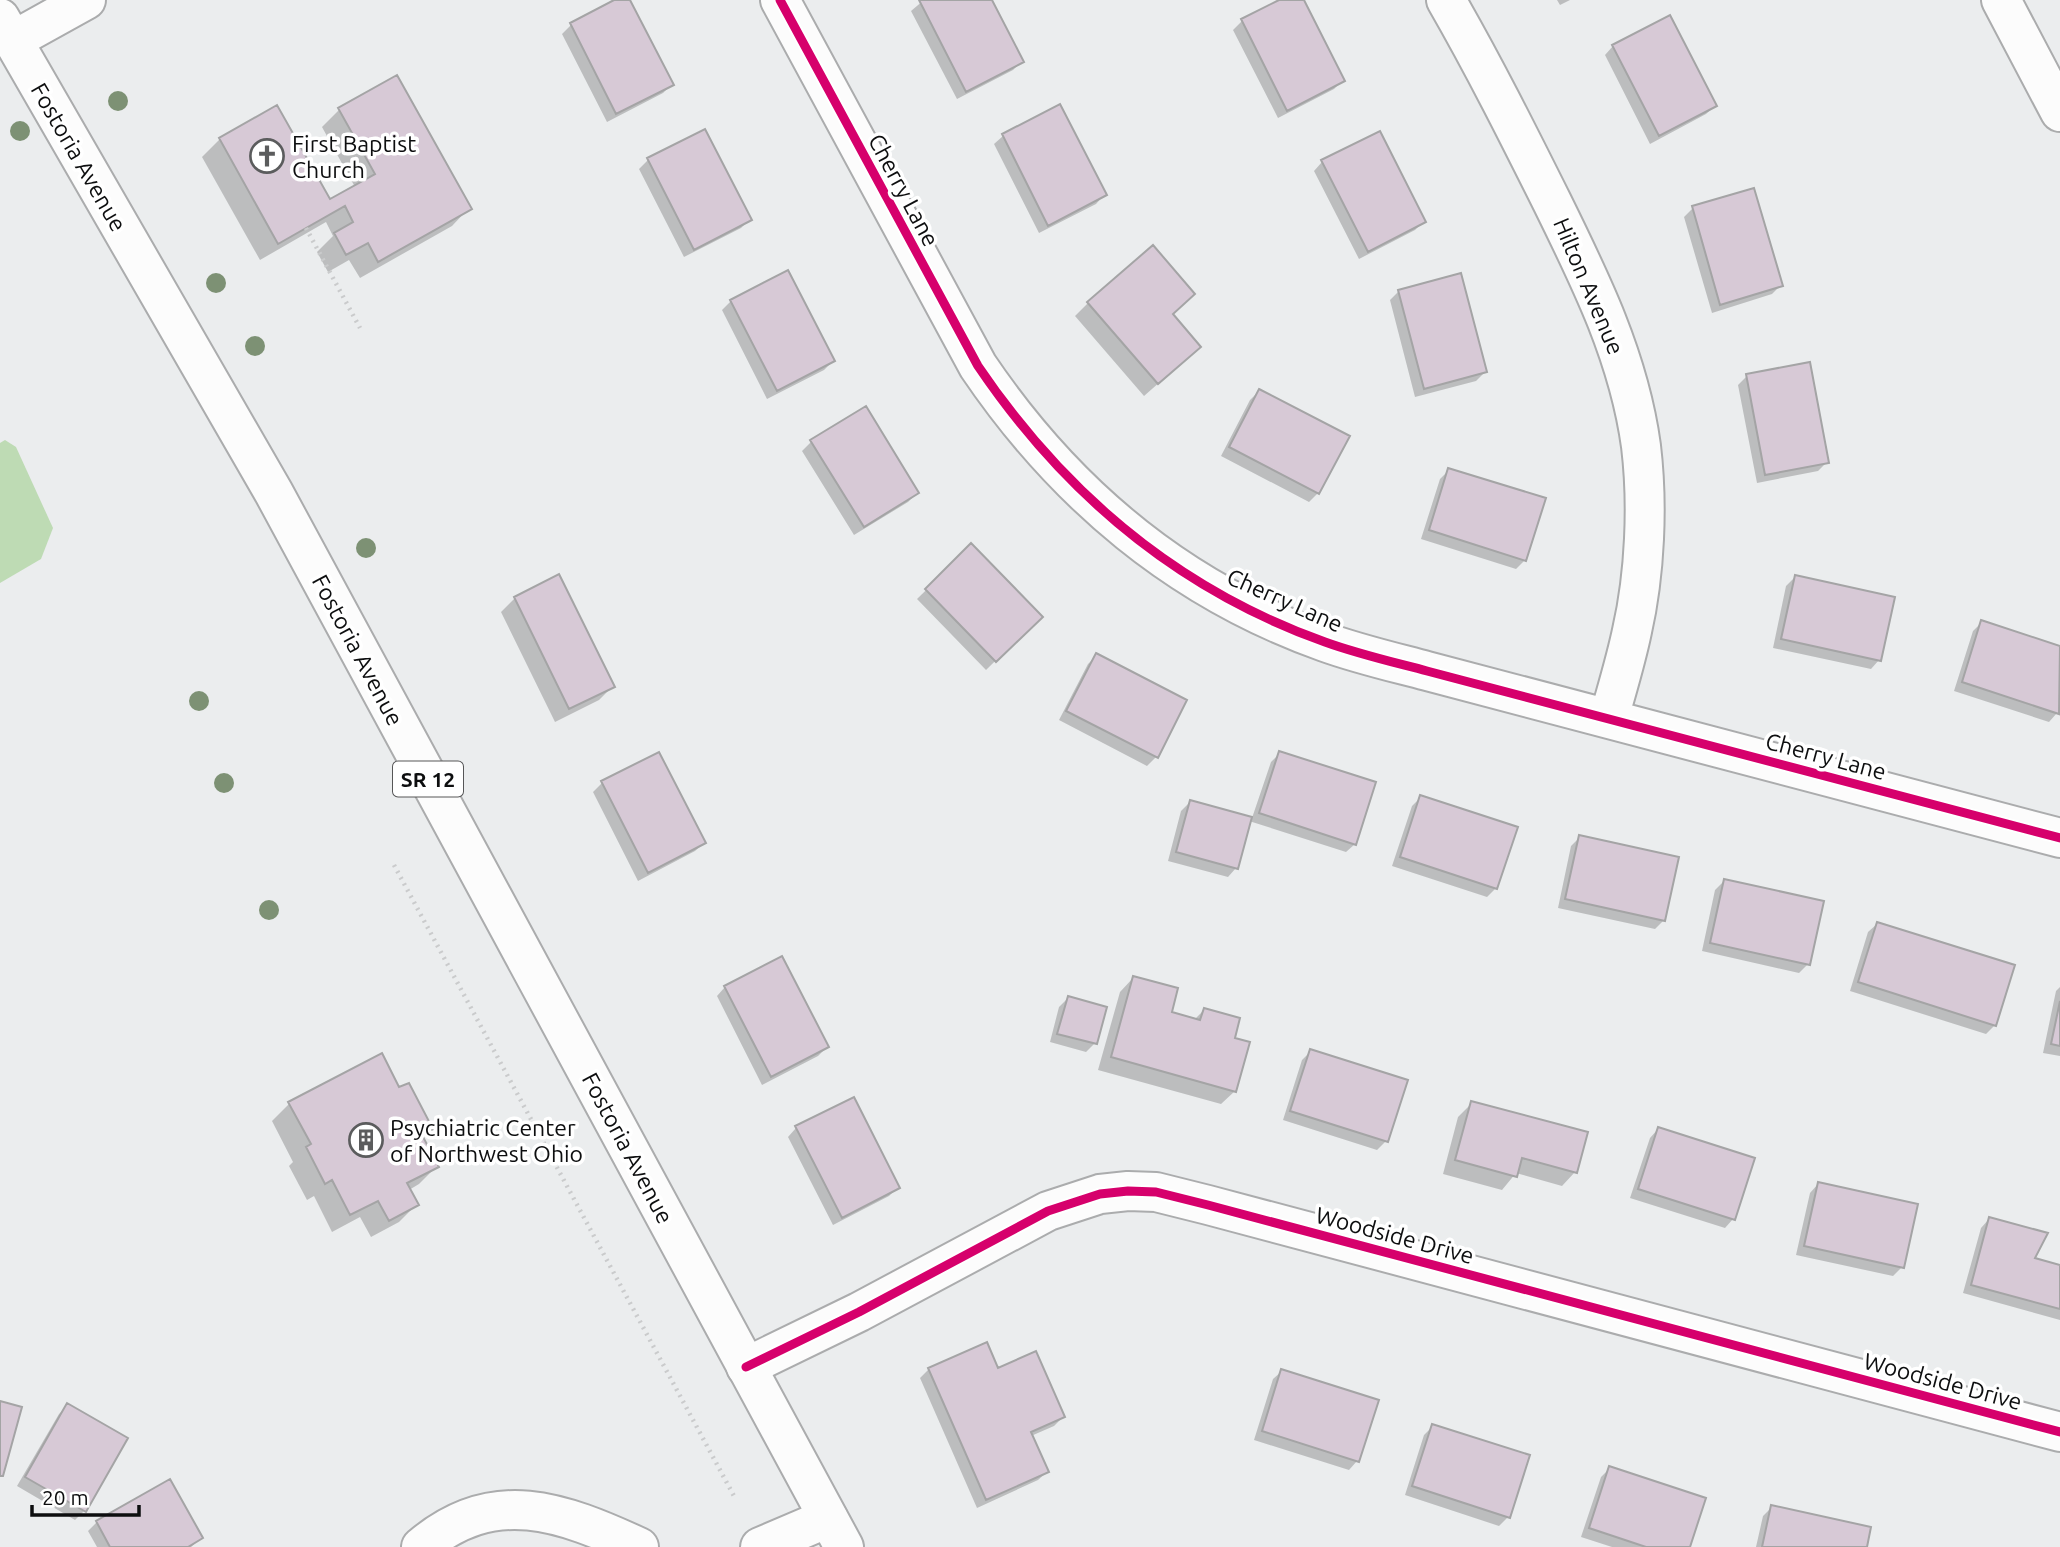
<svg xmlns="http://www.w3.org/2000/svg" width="2060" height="1547" viewBox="0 0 2060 1547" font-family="Ubuntu,sans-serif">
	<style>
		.green { fill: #bedbb4 }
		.shadow { fill: #0003 }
		.building { fill: #d7c9d6; stroke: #a4a4a5; stroke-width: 2 }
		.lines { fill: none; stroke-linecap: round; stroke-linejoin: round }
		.minor-casing { stroke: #abacad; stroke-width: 42 }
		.major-casing { stroke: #abacad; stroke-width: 42 }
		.path { stroke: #cacbcc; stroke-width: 4.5; stroke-dasharray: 2 5; stroke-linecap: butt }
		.minor { stroke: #fcfcfc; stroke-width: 38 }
		.major { stroke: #fcfcfc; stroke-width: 38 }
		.cycleway-casing { stroke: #fff; stroke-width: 13 }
		.cycleway { stroke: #d6006c; stroke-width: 9 }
		.tree { fill: #7d9174 }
		.labels { text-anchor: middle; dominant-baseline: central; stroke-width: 7; stroke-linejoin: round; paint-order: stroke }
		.shield { fill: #fff; stroke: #565657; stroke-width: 2 }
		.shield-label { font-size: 21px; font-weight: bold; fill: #0d0e0f }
		.poi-label { font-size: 23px; fill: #0d0e0f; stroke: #fff; text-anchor: start }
		.street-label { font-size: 23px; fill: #0d0e0f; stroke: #fff }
	</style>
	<rect width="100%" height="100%" fill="#ebedee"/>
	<path class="green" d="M5,440L16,447L53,528L41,559L0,583V443Z"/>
	<path class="shadow" d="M618,0H628L672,84L663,93L607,122L562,34L571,25Z
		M924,0H990L1022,61L1013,70L957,99L911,11Z
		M1282,0H1302L1343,80L1334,89L1278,118L1233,30L1242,21Z
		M1557,0H1570L1560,5Z
		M1613,46L1715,106L1706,114L1650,144L1605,55Z
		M340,109L469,208L452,226L360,278L349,260L328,272L317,252L333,236L326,222L260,260L202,157L220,139L330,202L355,187L322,127Z
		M1003,136L1104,195L1096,204L1039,233L994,144Z
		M648,160L750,219L741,228L684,257L639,169Z
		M1322,162L1424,221L1415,230L1359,259L1314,171Z
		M1693,208L1781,285L1772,294L1712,313L1684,217Z
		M1399,291L1485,372L1476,381L1415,397L1390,300Z
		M731,301L833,361L824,370L767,399L722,310Z
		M1088,303L1171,315L1185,360L1144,396L1075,316Z
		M1747,376L1827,462L1818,471L1757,483L1738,385Z
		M1259,391L1318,493L1309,502L1221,456L1250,400Z
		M865,408L917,493L908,502L854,535L802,451L811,442Z
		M1449,470L1525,560L1516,569L1421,539L1440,479Z
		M971,546L1040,617L986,670L917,599Z
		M558,576L613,686L599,700L555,722L501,612L515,598Z
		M1795,577L1879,660L1871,669L1773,648L1786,586Z
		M1982,622L2060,647V705L2057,713L2049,722L1954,691L1973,631Z
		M1097,655L1185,701L1156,757L1147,766L1059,720L1088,664Z
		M1280,753L1355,844L1346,852L1249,821L1236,868L1228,877L1168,861L1181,811L1190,802L1252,818L1271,762Z
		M602,783L704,843L695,851L638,881L593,792Z
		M1421,797L1496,888L1487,897L1392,866L1412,806Z
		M1580,837L1664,920L1655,929L1558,908L1571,846Z
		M1724,881L1808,964L1799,973L1702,951L1715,890Z
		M1877,924L1995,1025L1986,1034L1850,991L1868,932Z
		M1133,978L1169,1013L1194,1020L1204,1010L1233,1039L1235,1091L1221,1104L1098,1070L1120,992Z
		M725,987L827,1047L818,1056L762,1085L717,996Z
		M2060,987V1056L2043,1053L2056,991Z
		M1068,998L1095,1043L1086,1052L1050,1042L1059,1007Z
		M1311,1051L1386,1141L1377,1150L1283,1120L1302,1060Z
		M399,1090L431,1129L422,1138L436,1167L419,1184L409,1190L417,1204L399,1222L371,1237L360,1217L332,1232L314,1196L307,1200L289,1166L293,1162L272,1121L289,1104Z
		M1472,1103L1575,1172L1562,1186L1516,1173L1502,1190L1443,1174L1458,1117Z
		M796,1128L898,1187L889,1196L833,1225L788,1137Z
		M1658,1129L1733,1219L1725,1228L1630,1198L1650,1138Z
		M1818,1184L1902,1267L1893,1276L1796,1255L1810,1193Z
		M1989,1219L2032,1259L2060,1266V1320L1963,1293L1981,1228Z
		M929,1369L998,1370L1063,1417L1054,1426L1031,1436L1047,1472L1038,1480L977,1508L920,1378Z
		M1282,1371L1357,1461L1349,1470L1254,1440L1273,1379Z
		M68,1405L84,1511L75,1520L17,1486L59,1414Z
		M1433,1426L1508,1517L1499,1526L1405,1495L1424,1435Z
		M1610,1468L1688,1547H1612L1581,1537L1601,1477Z
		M1772,1507L1865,1547H1756L1763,1516Z
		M97,1522L201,1538L191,1547H97L88,1531Z"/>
	<path class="building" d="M614,0H630L674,85L616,114L570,23Z
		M919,0H992L1024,62L966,92Z
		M1279,0H1304L1345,81L1287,111L1241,19Z
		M1670,15L1717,106L1659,136L1612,45Z
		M397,75L472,209L378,262L368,243L346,255L334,233L353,222L345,206L278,244L219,138L277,105L330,199L375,174L338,108Z
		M1060,104L1107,195L1048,226L1002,134Z
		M705,129L752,220L694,250L647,158Z
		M1380,131L1426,222L1368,252L1321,160Z
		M1754,188L1783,286L1720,305L1692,206Z
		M1153,245L1195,294L1173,314L1201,347L1158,384L1087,302Z
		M788,270L835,361L777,391L730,300Z
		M1461,273L1487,372L1424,389L1398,290Z
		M1810,362L1829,463L1765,475L1746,374Z
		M1259,389L1350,436L1319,494L1229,447Z
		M866,406L919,493L864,527L810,440Z
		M1448,468L1546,498L1526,561L1429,530Z
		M971,543L1043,617L996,662L925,589Z
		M559,574L615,687L569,709L514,597Z
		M1795,575L1895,597L1881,661L1781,639Z
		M1981,620L2060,646L2059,714L1962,682Z
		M1096,653L1187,700L1158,758L1066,711Z
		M1279,751L1376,782L1356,845L1259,813Z
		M659,752L706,843L648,873L601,781Z
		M1420,795L1518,827L1497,889L1400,857Z
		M1190,800L1252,817L1238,869L1176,852Z
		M1579,835L1679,857L1665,921L1565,899Z
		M1724,879L1824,901L1810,965L1710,943Z
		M1877,922L2015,965L1996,1026L1858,982Z
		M782,956L829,1047L771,1077L724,986Z
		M1133,976L1178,988L1172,1012L1200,1020L1204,1008L1240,1018L1235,1038L1250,1042L1236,1092L1111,1057Z
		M1068,996L1107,1007L1097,1044L1057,1034Z
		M2060,1001V1046L2051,1044Z
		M1310,1049L1408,1080L1388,1142L1290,1111Z
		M382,1053L399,1087L409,1083L433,1129L422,1135L439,1167L407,1183L419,1205L389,1221L378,1201L350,1215L332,1180L325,1184L306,1147L311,1144L288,1102Z
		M854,1097L900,1188L842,1218L795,1126Z
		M1471,1101L1588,1132L1577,1173L1522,1158L1517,1177L1455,1160Z
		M1658,1127L1755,1158L1735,1220L1638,1189Z
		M1818,1182L1918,1204L1904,1268L1804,1246Z
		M1989,1217L2048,1233L2035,1258L2060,1265V1309L1971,1285Z
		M987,1342L998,1368L1036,1351L1065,1417L1031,1432L1049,1472L986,1500L928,1368Z
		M1281,1369L1379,1400L1359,1462L1262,1431Z
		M0,1401L22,1407L3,1476H0Z
		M67,1403L128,1438L86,1512L25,1477Z
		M1432,1424L1530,1455L1510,1518L1412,1486Z
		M1609,1466L1706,1498L1690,1547H1646L1589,1528Z
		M170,1479L203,1538L188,1547H110L96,1521Z
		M1771,1505L1871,1527L1867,1547H1762Z"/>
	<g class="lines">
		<g class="minor-casing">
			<path id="minor" d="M780,0L978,366C1064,493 1179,590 1325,642C1358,654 1393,662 1427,671L2060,838
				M1446,0C1484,66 1518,134 1552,202C1591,281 1629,358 1641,446C1648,504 1645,574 1632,631C1626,660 1617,689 1609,718
				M2001,0L2060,112
				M12,41L86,0
				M746,1367L859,1312L1048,1211L1100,1194L1128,1191L1156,1192L1208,1205L2060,1432
				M421,1547C494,1485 562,1512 639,1547
				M760,1547L828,1518"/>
		</g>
		<g class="major-casing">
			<path id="major" d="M0,18L274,493L844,1547"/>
		</g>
		<path class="path" d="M306,228L360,328
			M394,865L734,1496"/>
		<use href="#minor" class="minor"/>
		<use href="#major" class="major"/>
		<g class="cycleway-casing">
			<path id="cycleway" d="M780,0L978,366C1064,493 1179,590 1325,642C1358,654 1393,662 1427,671L2060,838
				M746,1367L859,1312L1048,1211L1100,1194L1128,1191L1156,1192L1208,1205L2060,1432"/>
		</g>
		<use href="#cycleway" class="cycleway"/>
	</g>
	<g class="tree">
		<circle cx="118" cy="101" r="10"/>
		<circle cx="20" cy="131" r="10"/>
		<circle cx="216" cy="283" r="10"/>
		<circle cx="255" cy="346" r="10"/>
		<circle cx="366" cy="548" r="10"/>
		<circle cx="199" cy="701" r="10"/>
		<circle cx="224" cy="783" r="10"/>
		<circle cx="269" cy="910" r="10"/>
	</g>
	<defs>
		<g id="church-ring" transform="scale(1.75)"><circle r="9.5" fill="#fff" stroke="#5b5c5d" stroke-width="1.5"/><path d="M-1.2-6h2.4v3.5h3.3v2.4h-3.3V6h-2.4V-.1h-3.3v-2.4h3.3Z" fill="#5b5c5d"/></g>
		<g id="building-ring" transform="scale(1.75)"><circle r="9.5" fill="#fff" stroke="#5b5c5d" stroke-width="1.5"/><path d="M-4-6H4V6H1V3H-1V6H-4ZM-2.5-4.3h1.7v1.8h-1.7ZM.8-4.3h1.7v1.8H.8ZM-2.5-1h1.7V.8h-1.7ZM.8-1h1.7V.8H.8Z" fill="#5b5c5d"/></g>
	</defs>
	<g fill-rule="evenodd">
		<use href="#church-ring" x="267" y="156"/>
		<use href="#building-ring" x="366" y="1140"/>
	</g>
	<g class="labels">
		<rect class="shield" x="393" y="761.5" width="70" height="35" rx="5"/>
		<g class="shield-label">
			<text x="428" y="779">SR 12</text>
		</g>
		<g class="poi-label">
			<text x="292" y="143">First Baptist<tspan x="292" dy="26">Church</tspan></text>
			<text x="390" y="1127">Psychiatric Center<tspan x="390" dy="26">of Northwest Ohio</tspan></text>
		</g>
		<g class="street-label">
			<text transform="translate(79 157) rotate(60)">Fostoria Avenue</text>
			<text transform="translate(904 190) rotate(62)">Cherry Lane</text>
			<text transform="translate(1589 286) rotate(67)">Hilton Avenue</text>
			<text transform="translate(1285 600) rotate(24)">Cherry Lane</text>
			<text transform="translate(358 650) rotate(62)">Fostoria Avenue</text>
			<text transform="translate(1826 756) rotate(15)">Cherry Lane</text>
			<text transform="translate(628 1148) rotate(62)">Fostoria Avenue</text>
			<text transform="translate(1395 1235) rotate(15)">Woodside Drive</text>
			<text transform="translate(1943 1381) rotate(15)">Woodside Drive</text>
		</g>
	</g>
	<path d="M32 1505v10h107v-10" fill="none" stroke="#0d0e0f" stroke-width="3.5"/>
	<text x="42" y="1505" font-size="21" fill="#0d0e0f" stroke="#ffffff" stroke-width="5" paint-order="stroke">20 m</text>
</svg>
